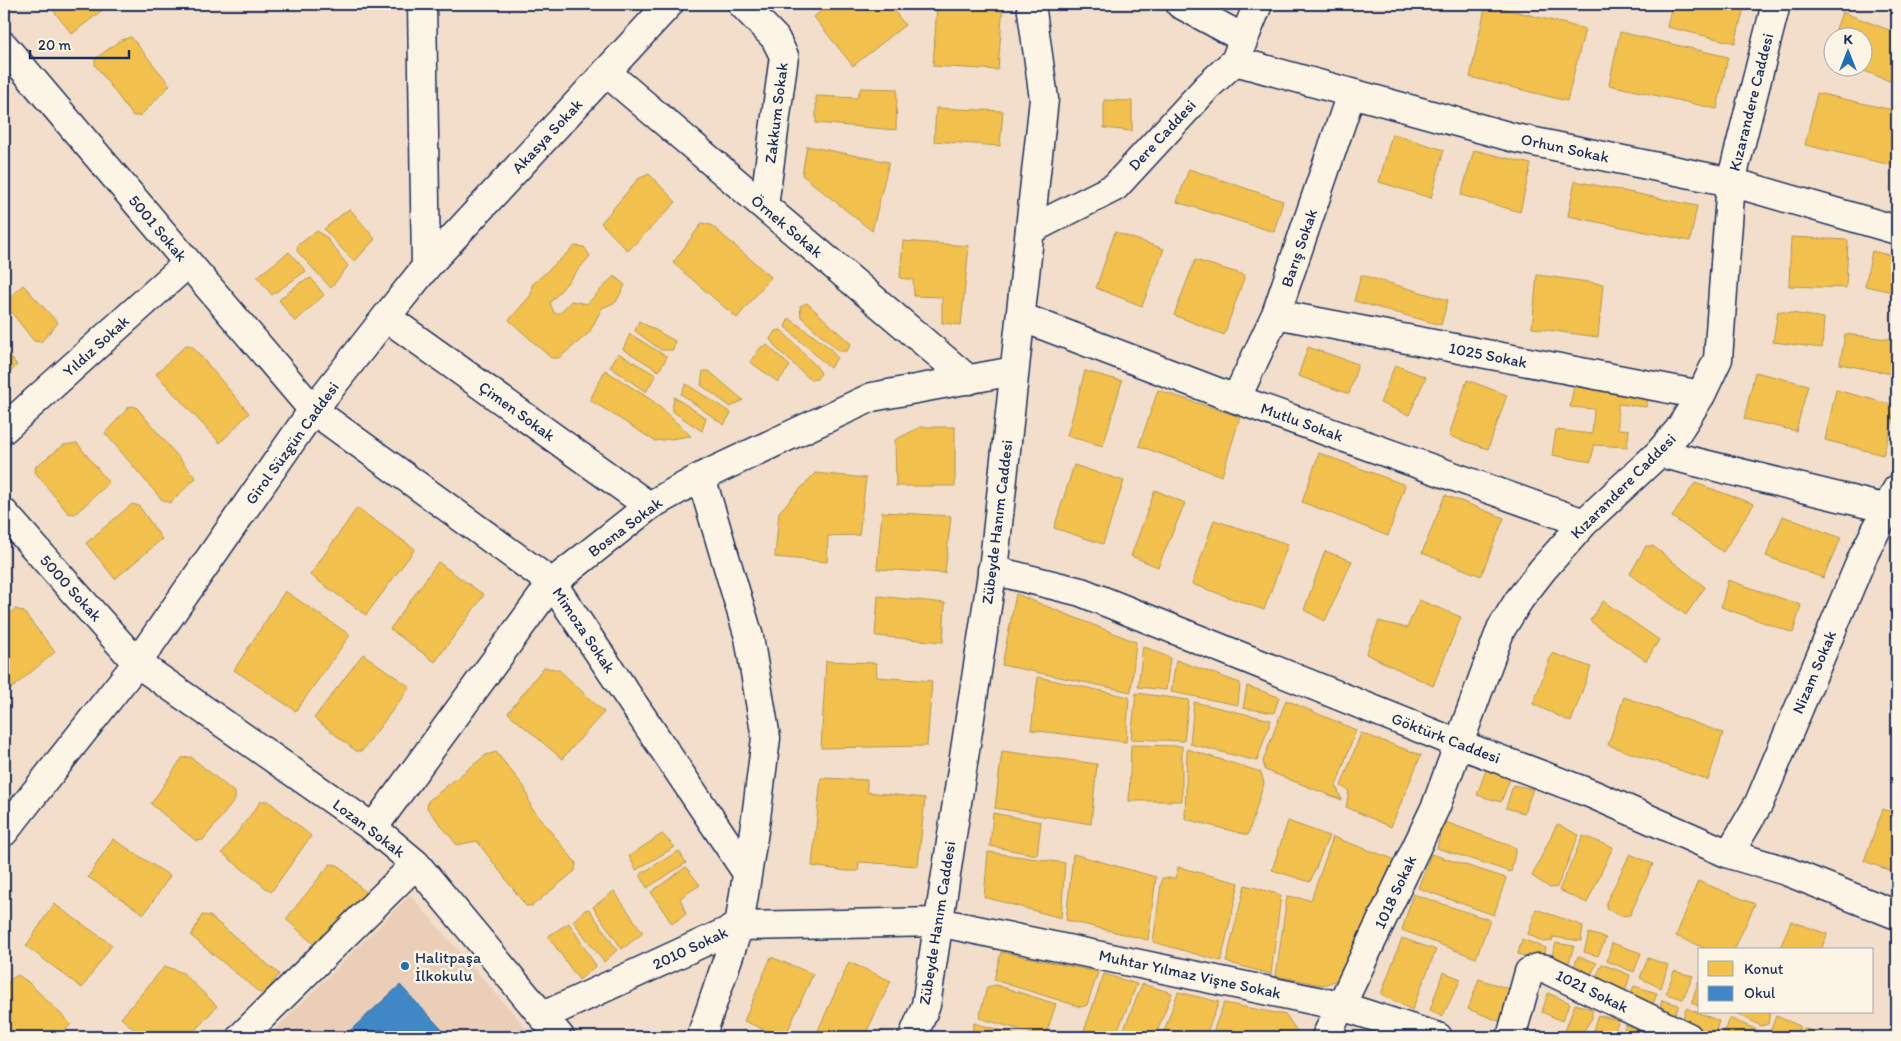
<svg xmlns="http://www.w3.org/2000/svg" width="1901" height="1041" viewBox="0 0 1901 1041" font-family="Itim,sans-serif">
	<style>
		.built { fill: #ebceb8 }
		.homes { fill: #f2c14e; stroke: #b29553 }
		.schools { fill: #3f88c5; stroke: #346da6 }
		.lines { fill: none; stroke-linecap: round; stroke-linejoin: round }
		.street-casing { stroke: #1b2f5e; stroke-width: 31 }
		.secondary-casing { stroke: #1b2f5e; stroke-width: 31 }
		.street { stroke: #fcf5e5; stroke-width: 28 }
		.secondary { stroke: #fcf5e5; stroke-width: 28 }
		.poi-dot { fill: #1f6fb2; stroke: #fcf5e5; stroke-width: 2 }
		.labels { text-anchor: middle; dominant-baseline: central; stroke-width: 5; stroke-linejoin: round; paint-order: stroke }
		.street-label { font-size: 16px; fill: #1b2f5e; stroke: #fcf5e5 }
		.poi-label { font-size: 16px; fill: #1b2f5e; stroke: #fcf5e5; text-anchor: start }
	</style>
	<rect width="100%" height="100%" fill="#f2decb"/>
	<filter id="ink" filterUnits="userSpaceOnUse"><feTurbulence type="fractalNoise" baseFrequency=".02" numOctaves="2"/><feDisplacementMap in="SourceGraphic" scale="10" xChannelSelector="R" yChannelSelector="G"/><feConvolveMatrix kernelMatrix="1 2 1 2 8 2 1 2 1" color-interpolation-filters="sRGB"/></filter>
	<g filter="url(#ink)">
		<path class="built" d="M410,895L534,1037H268Z"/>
		<path class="homes" d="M48,4H110L72,34Z
			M829,4H889L905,25L853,66L814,17Z
			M937,4H1003L998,70L933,66Z
			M1486,4L1585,29L1567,101L1470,77Z
			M1672,4H1745L1735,43L1667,27Z
			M1842,12L1897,33V84L1857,68H1864V38H1834V58L1827,55Z
			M1620,32L1728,57L1717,109L1609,85Z
			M131,37L170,85L140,116H133L95,65V59L121,40Z
			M861,88L897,89L896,130L816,123V96L857,98Z
			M1817,93L1897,111V143L1891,165L1805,145Z
			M1104,100L1132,101V131L1104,128Z
			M936,108L1003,111L1000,146L934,141Z
			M1392,134L1444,150L1431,198L1379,182Z
			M807,146L889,162L872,231L802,175Z
			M1474,150L1531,164L1520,212L1461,195Z
			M1189,169L1283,201L1274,232L1177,202Z
			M649,174L676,202L628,251L601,223L638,179Z
			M1575,181L1697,206L1690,241L1568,216Z
			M350,209L375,239L354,262L324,229L346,211Z
			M702,223L711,225L771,277L737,318L673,263Z
			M317,231L326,237L348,266L331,288L297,251L298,245Z
			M1115,232L1164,249L1142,306L1096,288Z
			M1791,237L1848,240L1846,288L1789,286Z
			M903,241L969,246L961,325L942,323V297L914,296L913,280L900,278Z
			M575,246L584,247L590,256L550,303L554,313H560L571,301L587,304L614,276L625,285L616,302L602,308L589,333L559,358H551L509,320L531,295L532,285Z
			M1872,251L1897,257V293L1865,286Z
			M289,252L306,271L272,295L257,277Z
			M1195,260L1245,275L1224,335L1174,315Z
			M1361,275L1448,300L1441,325L1354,301Z
			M1537,275L1603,284L1598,337L1532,328Z
			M311,278L324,295L295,322L279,300L301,282Z
			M23,285L58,323L41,342L34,341L4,303Z
			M807,303L851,344L847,351H839L801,317L800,306Z
			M1778,311L1824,318L1822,348L1773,342Z
			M789,318L830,348L837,358L830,368L785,327Z
			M639,321L675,341L673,350H661L635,331Z
			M781,330L816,366L821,373L817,379L811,380L777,349L770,339L775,331Z
			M1897,330V375L1840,364L1845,334L1896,340Z
			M630,334L667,357L659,371L623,349Z
			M186,345L192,346L249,413L220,443L156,374Z
			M767,345L790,366L778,382L750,362L761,347Z
			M1308,347L1358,364L1349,394L1298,376Z
			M4,349L17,365L4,379Z
			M618,353L656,375L646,392L610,367Z
			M1395,365L1426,377L1409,415L1380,403Z
			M605,370L653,401L691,436L655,441L590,400Z
			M703,371H709L743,400L731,407L701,385Z
			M1085,371L1122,381L1103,446L1067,436Z
			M1755,372L1808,385L1796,431L1744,419Z
			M1467,380L1507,395L1488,449L1449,436Z
			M1575,380L1649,394L1646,407L1618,404V429L1629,430L1627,447L1594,445L1591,462L1552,455L1556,430L1592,434L1594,409L1570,407Z
			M686,384L731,413L724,425L681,394Z
			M1158,390L1240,417L1222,476L1139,446Z
			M1836,390L1897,406L1883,455L1825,440Z
			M674,397L706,418L702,431L672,411Z
			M130,406L136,407L196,478L170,503L161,499L105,433Z
			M920,427H955V486H896L895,440Z
			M77,443L109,483L75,514L68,513L35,472L36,466L64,445Z
			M1319,453L1405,485L1388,536L1302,502Z
			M1074,465L1124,481L1103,544L1054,528Z
			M815,473L866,478L859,535L828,536L827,562L775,557L779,512Z
			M1695,483L1754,504L1723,552L1672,517Z
			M1155,490L1185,503L1158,567L1131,556Z
			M1445,495L1504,518L1481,576L1422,553Z
			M132,504L139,506L162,539L115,579L86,543Z
			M357,508L415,549L366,615L310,575Z
			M882,512L951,516L945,573L877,569Z
			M1783,516L1841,538L1823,578L1766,556Z
			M1214,520L1288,544L1264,610L1192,584Z
			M1646,546H1653L1705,587L1686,615L1630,574Z
			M1325,551L1352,561L1325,621L1304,610Z
			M438,562L484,595L435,662L390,629Z
			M1728,580L1801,605L1793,633L1721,607Z
			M285,591L350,635L296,711L234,670Z
			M1016,594L1136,642L1131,692L1002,665Z
			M878,596L945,603L943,642L875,636Z
			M1419,600L1461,617L1433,686L1366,654L1379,621L1407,628Z
			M1603,601L1659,640L1646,661L1590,621Z
			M15,609L23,611L55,652L11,689L4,680V619Z
			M1143,646L1170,658L1166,690L1138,687Z
			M1552,653L1591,667L1571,722L1533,704Z
			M363,654L410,687L362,751H356L314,718Z
			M1176,660L1240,683L1238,705L1171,692Z
			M826,661L876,663L877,677L932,681L927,746L821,748Z
			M544,667L559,670L604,712L562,759L508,713Z
			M1038,677L1129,697L1126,742L1031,730Z
			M1247,686L1279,697L1274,713L1243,708Z
			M1136,693L1189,700L1184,741L1131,739Z
			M1624,697L1723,733L1708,780L1608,745Z
			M1286,700L1356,730L1336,786L1342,800L1265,770L1263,761Z
			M1194,702L1271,720L1257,761L1190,744Z
			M1361,733L1421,755L1391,827L1346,807L1349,791L1341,786Z
			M1131,745L1182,746V801H1129Z
			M1187,749L1261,772L1264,783L1248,835L1185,819Z
			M1002,751L1097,764L1091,824L995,808Z
			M496,752L525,788L531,807L576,863L575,871L532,906H526L477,841L457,845L427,808L428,801L486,755Z
			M191,757L235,793V800L203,840L196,841L151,804L182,758Z
			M1486,770L1510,779L1501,802L1477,795Z
			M821,778L867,780V792L925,798L918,866L859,862L858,871H847L812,866Z
			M1513,785L1533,789L1524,813L1506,808Z
			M261,801H268L311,836L271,892L222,853Z
			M1883,809L1897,814V873L1864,861Z
			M993,813L1041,822L1037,855L990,846Z
			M1288,821L1329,836L1310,882L1272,870Z
			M1443,821L1516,848L1511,872L1437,848Z
			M1557,824L1579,835L1557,887L1550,888L1532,876Z
			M662,834L675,847L636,870L629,856Z
			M1583,836L1613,847L1587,903L1559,890Z
			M1333,837L1396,860L1350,976L1323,985L1276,976L1287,896L1311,900Z
			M113,839L170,876L144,914L88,877Z
			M679,851L686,863L647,888L640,874Z
			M988,852L1065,863L1061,918L984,897Z
			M1073,854L1156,877L1148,940L1066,920Z
			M1431,854L1506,878L1494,915L1418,888Z
			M1630,854L1653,864L1630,915L1621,916L1607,909L1606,903Z
			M330,864L338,865L369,896L321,951L286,919Z
			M686,867L700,885L680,898L686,914L672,924L651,892Z
			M1178,867L1239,883L1221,961L1153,942L1162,878H1175Z
			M1698,881L1755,904L1734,950H1709L1676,936Z
			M1245,885L1281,895L1271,974L1226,962Z
			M614,891L643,933L622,949L593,907Z
			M1413,894L1490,920L1476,958L1402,930Z
			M54,904L112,945L82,988L26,946Z
			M589,909L617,950L604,962L573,921L585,910Z
			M1536,909L1583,926L1581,941L1553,937L1552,941L1543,942L1528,934Z
			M202,915L210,916L279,974L266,992L260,993L191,936Z
			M1791,921L1827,934L1821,950H1779Z
			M569,923L596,966L579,980L548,936Z
			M1589,933L1606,938L1598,956L1584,952Z
			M1402,938L1436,950L1412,1010L1381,994Z
			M1522,939L1546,948L1541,962L1518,954Z
			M1556,943L1574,946L1566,972L1548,967Z
			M1612,943L1641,953L1634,972L1607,961Z
			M1001,952L1098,972L1087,1005L1081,1007L994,980Z
			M1578,956L1597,963L1586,984L1571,975Z
			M771,957L813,974L785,1037H781L744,1021Z
			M1648,958L1668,965L1661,988L1640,978Z
			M849,962L891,981L864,1037H815Z
			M1602,964L1630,975L1623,999L1593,985Z
			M165,966L183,973L217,1006L189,1037H143L121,1018Z
			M1674,971L1693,976L1683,999L1666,994Z
			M1443,972L1461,979L1442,1017L1430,1010Z
			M1104,974L1137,984L1115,1037H1082Z
			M18,975L28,982L71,1024L60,1037H13L4,1029V989L11,979Z
			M1479,979L1516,991L1504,1023L1468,1009Z
			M1698,982L1700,983V1007L1692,1003Z
			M1142,984L1172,993L1155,1037H1121Z
			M996,985L1056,1004L1045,1037L979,1018L987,987Z
			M1634,986L1657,993L1651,1010L1628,1000Z
			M1178,992L1219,1002L1205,1037H1162Z
			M1548,993L1570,1003L1562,1021L1542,1012Z
			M1662,1000L1679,1005L1671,1022L1658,1017Z
			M1224,1003L1286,1015L1301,1037H1211Z
			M1575,1004L1592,1009V1018L1580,1037H1575L1565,1031Z
			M1686,1008L1719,1021L1714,1037L1681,1025Z
			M1734,1012H1770L1768,1024L1761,1026Z
			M1598,1015L1619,1021L1612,1037H1591Z
			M1776,1016L1800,1026L1796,1037H1768Z
			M1729,1018L1762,1032L1760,1037H1722Z
			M974,1023L1024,1037H971Z
			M1626,1025L1644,1033L1642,1037H1620Z
			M1804,1028L1826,1037H1802Z"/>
		<path class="schools" d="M400,985L449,1037H343Z"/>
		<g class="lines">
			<g class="street-casing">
				<path id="street" d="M422,4L426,267
					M742,4L775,38L784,56L764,206
					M1180,4L1243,38
					M4,46L313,410L552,583L747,873
					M1235,61L1515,138L1731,182L1897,230
					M606,72L969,380
					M1030,230L1115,187L1208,86L1235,61L1258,4
					M1276,314L1701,395
					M386,317L649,506
					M1021,317L1236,399L1584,523
					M1236,399L1276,314L1351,94
					M4,429L188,263
					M1659,453L1888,509
					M4,513L137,663L373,828L416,864L560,1037
					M992,570L1081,592L1459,744L1592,794L1729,854L1786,871L1897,915
					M373,828L552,583L649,506L701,477L872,397L1014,371
					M1729,854L1759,803L1863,556L1897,489
					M543,1016L739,926L938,922L1341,1006L1438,1037
					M241,1037L416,864
					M701,1037L739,926L756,818L766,738L749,637L701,477
					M1326,1037L1436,806L1501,629L1519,600L1543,569L1584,523L1659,453L1678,431L1701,395L1718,359L1731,182L1776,4
					M1511,1037L1529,972L1537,968L1546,969L1688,1037"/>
			</g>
			<g class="secondary-casing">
				<path id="secondary" d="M4,832L137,663L313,410L386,317L426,267L669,4
					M913,1037L926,1005L994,561L1044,99L1031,4"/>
			</g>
			<use href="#street" class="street"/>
			<use href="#secondary" class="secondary"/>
		</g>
	</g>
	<circle class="poi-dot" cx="405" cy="966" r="5"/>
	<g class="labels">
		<g class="street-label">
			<text transform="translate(1751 102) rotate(-76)">Kızarandere Caddesi</text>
			<text transform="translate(776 113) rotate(-83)">Zakkum Sokak</text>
			<text transform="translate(1162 135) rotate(-47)">Dere Caddesi</text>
			<text transform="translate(547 136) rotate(-47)">Akasya Sokak</text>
			<text transform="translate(1565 148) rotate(12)">Orhun Sokak</text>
			<text transform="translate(787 226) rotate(40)">Örnek Sokak</text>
			<text transform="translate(158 228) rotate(50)">5001 Sokak</text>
			<text transform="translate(1299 248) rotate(-71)">Barış Sokak</text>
			<text transform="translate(96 346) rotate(-42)">Yıldız Sokak</text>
			<text transform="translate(1488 355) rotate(11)">1025 Sokak</text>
			<text transform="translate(517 411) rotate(36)">Çimen Sokak</text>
			<text transform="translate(1302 422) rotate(20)">Mutlu Sokak</text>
			<text transform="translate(292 443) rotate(-54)">Girol Süzgün Caddesi</text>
			<text transform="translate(1623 486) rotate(-45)">Kızarandere Caddesi</text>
			<text transform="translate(997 522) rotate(-83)">Zübeyde Hanım Caddesi</text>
			<text transform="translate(625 527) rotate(-37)">Bosna Sokak</text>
			<text transform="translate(71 588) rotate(48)">5000 Sokak</text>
			<text transform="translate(584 630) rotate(56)">Mimoza Sokak</text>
			<text transform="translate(1814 672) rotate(-67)">Nizam Sokak</text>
			<text transform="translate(1446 738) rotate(21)">Göktürk Caddesi</text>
			<text transform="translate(369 828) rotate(37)">Lozan Sokak</text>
			<text transform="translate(1395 892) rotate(-65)">1018 Sokak</text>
			<text transform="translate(937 923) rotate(-81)">Zübeyde Hanım Caddesi</text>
			<text transform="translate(690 948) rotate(-25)">2010 Sokak</text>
			<text transform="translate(1190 974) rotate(12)">Muhtar Yılmaz Vişne Sokak</text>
			<text transform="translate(1592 991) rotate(26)">1021 Sokak</text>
		</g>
		<g class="poi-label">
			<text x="415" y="957">Halitpaşa<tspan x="415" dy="18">İlkokulu</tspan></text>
		</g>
	</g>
	<rect width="1901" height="1041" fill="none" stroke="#fcf5e5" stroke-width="20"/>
	<rect x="10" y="10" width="1881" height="1021" fill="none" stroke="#1b2f5e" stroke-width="2" filter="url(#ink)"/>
	<rect x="1698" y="948" width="175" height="65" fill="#fcf5e5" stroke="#a2a6af"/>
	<rect x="1708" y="961" width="25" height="15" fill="#f2c14e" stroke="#a2a6af"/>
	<text x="1744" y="974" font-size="15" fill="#1b2f5e">Konut</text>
	<rect x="1708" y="986" width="25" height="15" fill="#3f88c5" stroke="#a2a6af"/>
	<text x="1744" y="998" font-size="15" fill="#1b2f5e">Okul</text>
	<g transform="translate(1848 52)"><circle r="24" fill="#fcf5e5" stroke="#a2a6af"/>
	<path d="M0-4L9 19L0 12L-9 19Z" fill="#1f6fb2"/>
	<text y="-8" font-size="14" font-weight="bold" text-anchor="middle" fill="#1b2f5e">K</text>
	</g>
	<path d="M30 50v8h99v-8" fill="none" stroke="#1b2f5e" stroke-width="2.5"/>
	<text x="38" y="50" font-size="15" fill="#1b2f5e" stroke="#fcf5e5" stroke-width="4" paint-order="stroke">20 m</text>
</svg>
